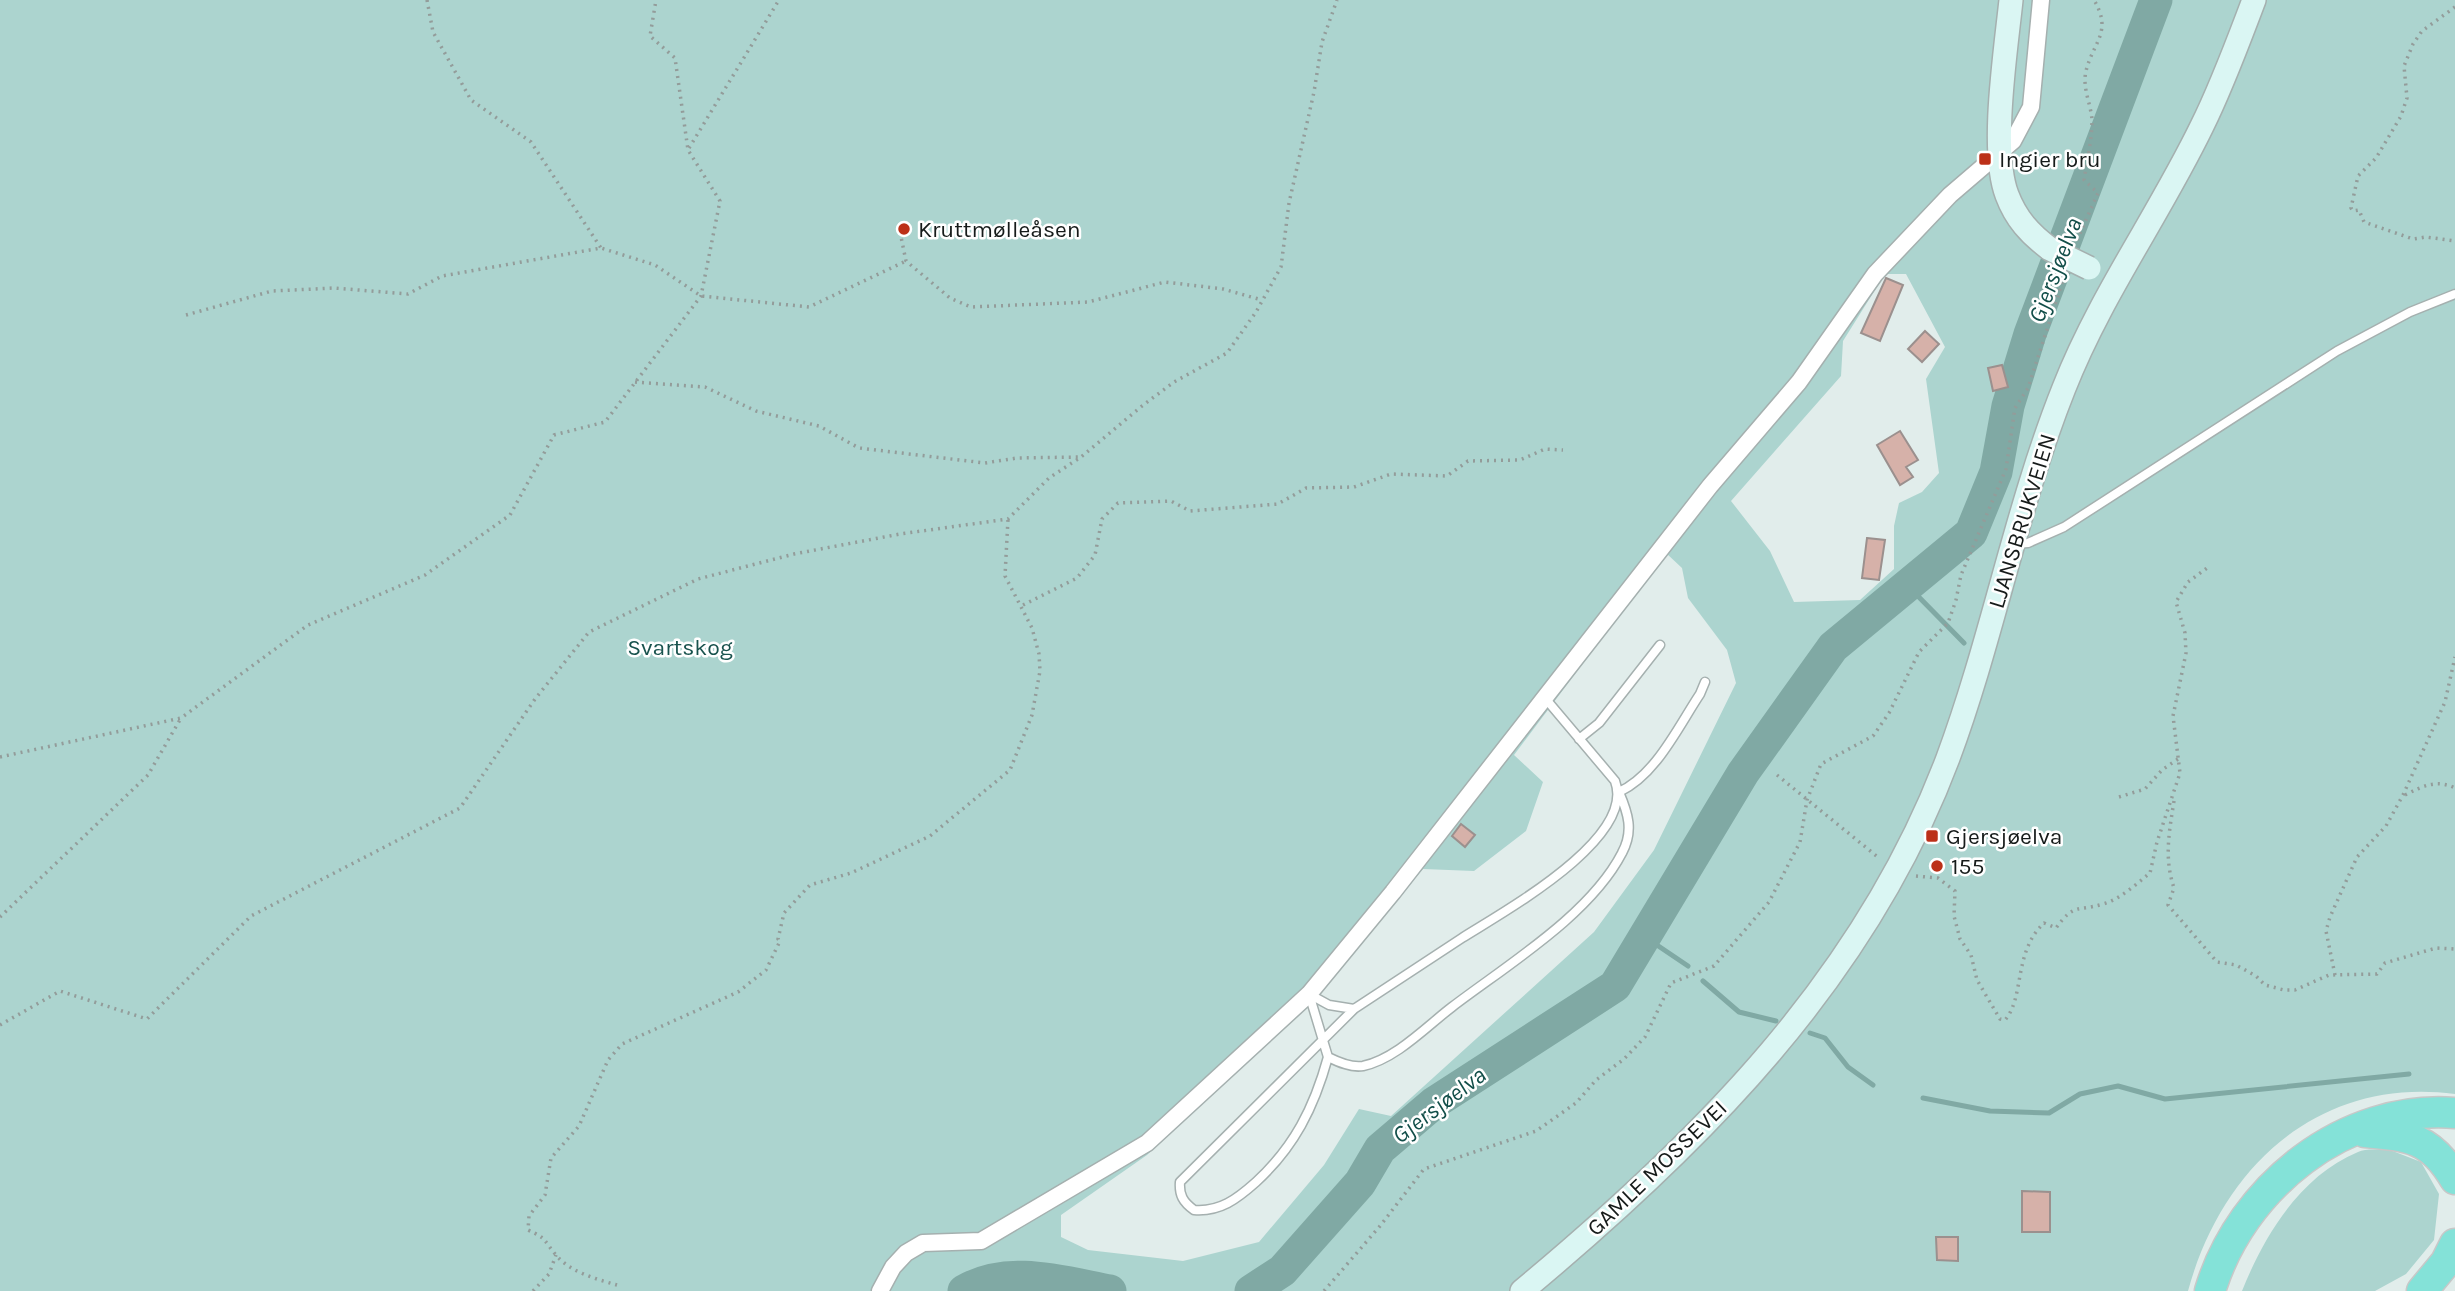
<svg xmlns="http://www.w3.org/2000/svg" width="2455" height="1291" viewBox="0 0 2455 1291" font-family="Karla,sans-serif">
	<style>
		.green { fill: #acd4cf; fill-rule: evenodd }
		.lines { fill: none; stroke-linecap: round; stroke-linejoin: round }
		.stream { stroke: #80a9a4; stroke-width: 5 }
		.river { stroke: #80a9a4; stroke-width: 33 }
		.building { fill: #d6b1a9; stroke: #9b908e; stroke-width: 2 }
		.lane-casing { stroke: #a5b0af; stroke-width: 11 }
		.street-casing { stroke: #a5b0af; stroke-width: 19 }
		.secondary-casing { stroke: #a5b0af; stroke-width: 26 }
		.highway-casing { stroke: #c7c8c8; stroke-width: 33 }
		.path { stroke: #939c9a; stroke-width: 3.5; stroke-dasharray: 2 5; stroke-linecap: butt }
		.lane { stroke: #fff; stroke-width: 8 }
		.street { stroke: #fff; stroke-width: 16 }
		.secondary { stroke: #daf6f3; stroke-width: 23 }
		.highway { stroke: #84e2d8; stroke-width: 30 }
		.secondary-bridge-casing { stroke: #a5b0af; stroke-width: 26; stroke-linecap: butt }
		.secondary-bridge { stroke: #daf6f3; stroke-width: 23 }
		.poi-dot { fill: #bc3018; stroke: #fff; stroke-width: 2.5 }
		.labels { text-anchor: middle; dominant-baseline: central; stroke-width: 5; stroke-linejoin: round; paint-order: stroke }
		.poi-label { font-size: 23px; fill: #161b1a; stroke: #fff; text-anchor: start }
		.street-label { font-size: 23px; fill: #161b1a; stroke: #fff }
		.park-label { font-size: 23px; fill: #19534e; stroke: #fff }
		.water-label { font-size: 24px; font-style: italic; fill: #124e49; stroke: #fff }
	</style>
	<rect width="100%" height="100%" fill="#e1edeb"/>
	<path class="green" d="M0,0H2455V1094C2320,1076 2222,1166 2188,1291H0ZM1885,274H1906L1945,347L1926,379L1939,473L1922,492L1899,503L1894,526V569L1860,600L1794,602L1770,551L1731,501L1841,376L1843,341ZM1666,553L1682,568L1688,598L1727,650L1736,683L1654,850L1594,932L1391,1116L1359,1109L1324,1165L1259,1242L1183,1261L1088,1250L1061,1237V1215L1147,1155L1314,997L1423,869L1474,871L1526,831L1543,782L1514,755Z
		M2390,1150L2421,1162L2439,1194L2434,1240L2406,1274L2375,1291H2242C2264,1236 2300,1176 2358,1152C2366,1148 2381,1150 2390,1150Z"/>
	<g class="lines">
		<path class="stream" d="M1908,586L1964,643
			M1645,937L1688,966
			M1703,981L1739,1012L1776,1021
			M1810,1033L1825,1038L1848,1067L1873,1085
			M1923,1098L1990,1111L2049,1113L2080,1094L2118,1086L2165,1099L2409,1074"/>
		<path class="river" d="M964,1291C1008,1265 1062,1282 1110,1291
			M1251,1291L1282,1271L1360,1183L1380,1149L1434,1103L1615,986L1743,773L1833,647L1971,533L1996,472L2008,406L2030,334L2156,0"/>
	</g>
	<path class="building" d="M1886,278L1903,285L1880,341L1861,333Z
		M1925,331L1939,344L1922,362L1908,349Z
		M2002,365L2008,387L1993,391L1988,368Z
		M1900,431L1918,460L1906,467L1913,477L1900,485L1877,445Z
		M1867,538L1885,540L1879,580L1862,578Z
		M1461,824L1475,835L1465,847L1452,836Z
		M2022,1191L2050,1192V1232H2022Z
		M1936,1237H1958V1261L1937,1260Z"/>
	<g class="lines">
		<g class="lane-casing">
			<path id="lane" d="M2015,544L2028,543L2064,527L2337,351L2410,312L2455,294
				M1579,739L1599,723L1660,645
				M1309,994L1328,1057C1338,1062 1351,1068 1363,1066C1396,1059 1427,1026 1452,1007C1507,965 1590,915 1622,853C1634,831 1628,813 1619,792C1656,775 1678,727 1700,694L1705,682
				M1309,994L1329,1005L1354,1009C1390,985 1426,962 1462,938C1501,913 1637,839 1615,781L1545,698
				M1328,1057C1314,1108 1294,1147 1256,1182C1237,1199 1220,1212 1194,1210C1183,1202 1179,1195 1180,1182L1354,1009"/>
		</g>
		<g class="street-casing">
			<path id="street" d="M880,1291L893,1267L906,1253L923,1243L981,1241L1147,1143L1309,994L1393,892L1710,486L1799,382L1875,274L1950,195L2013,141L2031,107L2041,0"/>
		</g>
		<g class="secondary-casing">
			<path id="secondary" d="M2011,0C2006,49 1990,151 2007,195C2016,219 2030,234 2050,249
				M1522,1291C1700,1143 1865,979 1948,758C1993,637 2016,508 2064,388C2100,296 2159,215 2202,126C2222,86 2238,42 2254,0"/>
		</g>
		<g class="highway-casing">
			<path id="highway" d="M2365,1132C2410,1136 2431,1138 2455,1179
				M2210,1291C2241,1187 2345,1104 2455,1113
				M2422,1291L2446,1262L2455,1244"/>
		</g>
		<path class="path" d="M427,0L433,32L471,100L531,142L601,248
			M2455,7L2422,31L2413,44L2404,66L2407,98L2401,116L2376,158L2358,176L2351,208L2353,211L2359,210L2364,222L2413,239L2426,237L2455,241
			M689,148L779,0
			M900,232L906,261L950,298L971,307L1088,302L1165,282L1223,289L1262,300
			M2077,240L2098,193L2084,180C2087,160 2092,140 2092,120C2091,104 2082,88 2086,71C2093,42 2113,32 2094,0
			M186,315L272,291L334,288L408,294L442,276L601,248L655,265L701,296L809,307L906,261
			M635,382L705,387L756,411L819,426L859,448L985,463L1017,458L1079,457
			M1023,605L1077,578L1095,555L1102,519L1118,503L1171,501L1190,511L1278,504L1306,488L1354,487L1391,474L1447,476L1468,461L1520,460L1545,449L1563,450
			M0,757L181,718L308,625L425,575L510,515L554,435L605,422L701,296L720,201L688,150L675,58L650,36L656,0
			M1777,775L1879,858
			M2405,795C2423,786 2436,779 2455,788
			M2119,797L2145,789L2162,770L2178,759
			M2174,801C2169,833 2164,858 2174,888L2168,905L2217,962L2236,965L2256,976L2265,985L2284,990H2295L2329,975L2377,974L2385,963L2436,948L2455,949
			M1916,876L1938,878L1955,891L1954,916L1960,939L1971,955L1977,980L2000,1019L2005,1020C2025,997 2013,952 2044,923L2056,928C2075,902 2077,912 2103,904C2121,899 2136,884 2150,873L2157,842L2180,773L2173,716L2186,653L2185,633L2176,602L2188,582L2207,568
			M0,917L148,775L181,718
			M2335,975L2326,931L2330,917L2357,857L2386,826L2403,795L2445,702L2455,657
			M0,1025L60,991L147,1019L251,916L460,808L535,699L589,632L698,579L794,554L900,534L1008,519L1049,478L1081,457L1142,406L1174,382L1227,353L1256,312L1281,267L1289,203L1314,92L1322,42L1337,0
			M617,1285C596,1279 570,1272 556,1255C543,1240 548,1239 528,1230L529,1216L545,1195L551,1158L579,1126L608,1060L622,1044L738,992L766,970L780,941L778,939L784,913L810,885L851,873L930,836L1010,770L1032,715L1040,671L1039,654L1032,628L1005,576L1008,519
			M533,1291L549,1274L556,1255
			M1324,1291L1380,1226L1424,1169L1536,1131L1576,1103L1596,1080L1624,1059L1645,1037L1671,983L1714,966L1769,902L1800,842L1807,800L1821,764L1873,736L1889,713L1919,652L1948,623L1956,600L1961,575L2006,469L2015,408L2028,388L2064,277"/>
		<use href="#lane" class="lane"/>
		<use href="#street" class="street"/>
		<use href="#secondary" class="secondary"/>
		<use href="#highway" class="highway"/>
		<g class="secondary-bridge-casing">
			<path id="secondary-bridge" d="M2050,249L2089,268"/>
		</g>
		<use href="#secondary-bridge" class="secondary-bridge"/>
	</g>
	<g class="poi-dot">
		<rect x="1978" y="152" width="14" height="14" rx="3.5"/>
		<circle cx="904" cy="229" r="7"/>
		<rect x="1925" y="829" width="14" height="14" rx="3.5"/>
		<circle cx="1937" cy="866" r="7"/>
	</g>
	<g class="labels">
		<g class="poi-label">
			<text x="1999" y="159">Ingier bru</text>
			<text x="918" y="229">Kruttmølleåsen</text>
			<text x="1946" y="836">Gjersjøelva</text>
			<text x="1951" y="866">155</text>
		</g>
		<g class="street-label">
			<text transform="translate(2022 521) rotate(-73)">LJANSBRUKVEIEN</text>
			<text transform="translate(1657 1168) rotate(-44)">GAMLE MOSSEVEI</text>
		</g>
		<g class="park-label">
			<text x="680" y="647">Svartskog</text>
		</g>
		<g class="water-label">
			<text transform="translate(2055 270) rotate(-69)">Gjersjøelva</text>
			<text transform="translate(1439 1105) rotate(-37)">Gjersjøelva</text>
		</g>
	</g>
</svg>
